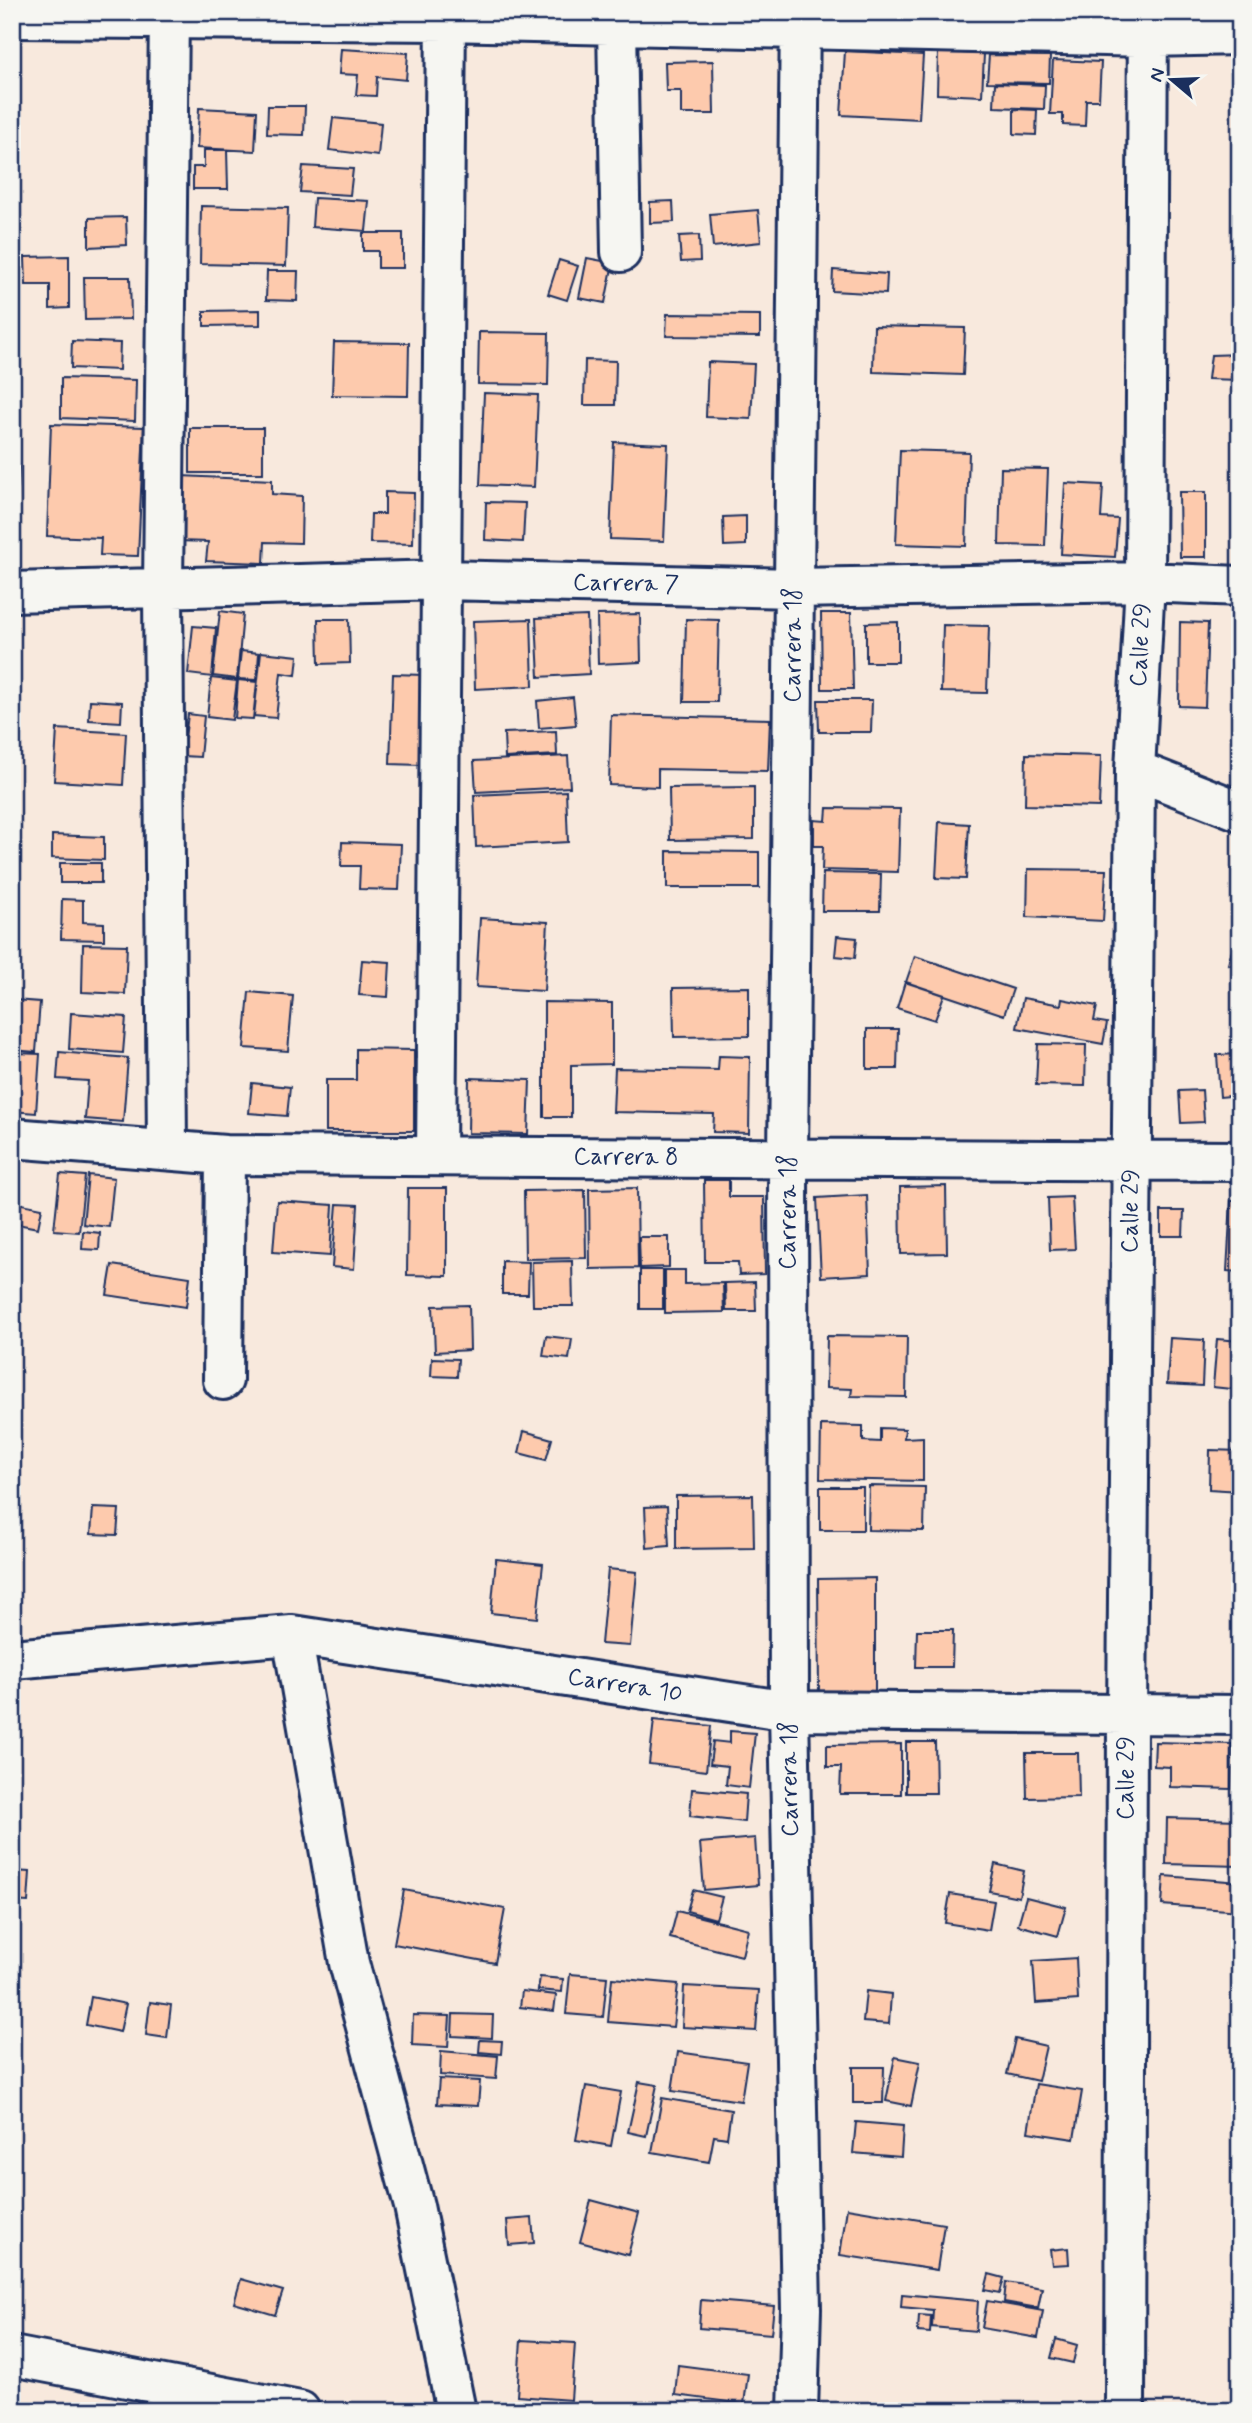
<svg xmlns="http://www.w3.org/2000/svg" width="1252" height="2423" viewBox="0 0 1252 2423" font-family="Mynerve,sans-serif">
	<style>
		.building { fill: #fdcaad; stroke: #1b2f5e; stroke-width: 2 }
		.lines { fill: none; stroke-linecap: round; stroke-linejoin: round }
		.minor-casing { stroke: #1b2f5e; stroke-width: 44 }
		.minor { stroke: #f6f6f2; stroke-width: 38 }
		.labels { text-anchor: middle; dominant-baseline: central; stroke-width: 5; stroke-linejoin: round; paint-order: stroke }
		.street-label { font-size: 24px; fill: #1b2f5e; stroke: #f6f6f2 }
	</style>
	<rect width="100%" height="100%" fill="#f8e9dd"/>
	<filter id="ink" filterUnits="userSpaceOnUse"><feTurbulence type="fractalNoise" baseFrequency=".0143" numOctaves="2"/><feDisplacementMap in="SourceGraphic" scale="14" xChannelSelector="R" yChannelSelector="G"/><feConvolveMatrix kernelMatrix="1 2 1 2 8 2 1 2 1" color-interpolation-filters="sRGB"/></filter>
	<g filter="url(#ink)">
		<path class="building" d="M341,49L408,53L406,80L377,77L376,96L356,95L358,75L339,74Z
			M845,51L923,55L919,119L841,115Z
			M938,52L984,54L982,96L937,94Z
			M989,55L1050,56L1049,83L987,82Z
			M1053,60L1101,62L1099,100H1086L1085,126L1063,125V114H1050Z
			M713,61L714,114H681V91H666L665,62Z
			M995,83L1045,85L1044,109L994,107Z
			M268,106H305L304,135L267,134Z
			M199,108L257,111L255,151L197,148Z
			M1014,109L1037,110L1036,135L1014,134Z
			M333,118L381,123L378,156L329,150Z
			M204,150H227L228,189H193V167H204Z
			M303,166L353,169L350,195L300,192Z
			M314,198L369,201L366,231L312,227Z
			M673,201L674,222L650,223V202Z
			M201,206L288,208L286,266L200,264Z
			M758,210L761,242L713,247L710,214Z
			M126,217L127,245L89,247V218Z
			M363,233H403V268H378V251H363Z
			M699,235L700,261L681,262L679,236Z
			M69,256V308L50,309V285H26L25,257Z
			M587,258L613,263L605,303L579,298Z
			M559,260L578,266L567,300L548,294Z
			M833,270L887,274L886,294L832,291Z
			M267,271H298L297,301L266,300Z
			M84,277H130L131,319L85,320Z
			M260,310V325L204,326V311Z
			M667,314L760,315V337L666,336Z
			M874,326L965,328L963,375L873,372Z
			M479,332L549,333L548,385L478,384Z
			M72,341L120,343L119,370L71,368Z
			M334,342L409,343L408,396L332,395Z
			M1240,354V380L1208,379L1211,355Z
			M585,360L616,361L615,405H584Z
			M708,362L754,364L751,419L706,417Z
			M61,378L136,380L135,421L61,418Z
			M484,393L538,395L534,487L480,485Z
			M51,424L144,427L138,556L100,555L101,538L47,536Z
			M190,428H263V473H190Z
			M614,442L668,444L664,541L610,539Z
			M900,450L969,452L966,546L896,544Z
			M12,465H19L16,543H12Z
			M1001,468L1048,469L1045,546L999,545Z
			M181,476L272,480V494L302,496L301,543L265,542L264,563L206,561L208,542L178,541Z
			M1065,483L1103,485L1101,518L1118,519L1115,557L1061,554Z
			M385,492L414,493L413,544L370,543L371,514H385Z
			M1179,492H1206V557H1180Z
			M486,502L525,503L523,542L485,540Z
			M746,516V545L724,546L723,517Z
			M220,611L243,614L237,679L213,676Z
			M821,613H851L853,689H822Z
			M640,614L641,662L598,664L597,615Z
			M587,616L589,674L539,677L536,618Z
			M318,619H349L350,663L319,664Z
			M531,619L533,686L475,689L473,621Z
			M686,619L719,620L717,702H684Z
			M898,622V662H866V623Z
			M1180,622L1208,623L1205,707L1179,706Z
			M943,625L989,626L987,693L941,692Z
			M193,626L216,628L212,677L188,674Z
			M241,651L259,653L257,680L238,679Z
			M261,652L298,656L296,675L281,673L276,718L254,716Z
			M393,674L424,675L420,765L390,764Z
			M211,678L237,681L232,720L207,717Z
			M238,680L257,682L253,719L235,718Z
			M573,697L576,725L539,728L537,701Z
			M90,700L122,702L121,722L89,720Z
			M818,700H872L871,732H819Z
			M188,714L204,716L200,757L183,756Z
			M611,715L770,719L768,771L658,769V787L609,785Z
			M57,729L126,733L123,785L54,781Z
			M556,731L557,755L505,758L504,733Z
			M1026,754L1101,756L1099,807L1025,805Z
			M568,756L570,787L476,792L474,761Z
			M754,787V839L670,840L669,788Z
			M566,791L568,842L476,847L474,795Z
			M827,808L900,809L898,872L822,870L823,846H814V820L826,821Z
			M939,822L969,824L966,879L936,878Z
			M52,835L104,837V860L52,858Z
			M342,842L401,844L399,890L359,889L360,866H341Z
			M667,851L759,852V888H667Z
			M60,863H101V883H60Z
			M1028,869L1106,870L1103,921L1027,917Z
			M823,873L881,874L880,911H822Z
			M62,899L83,900V922L104,923V940L61,939Z
			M480,918L548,922L544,991L476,987Z
			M1240,924V967L1228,964Z
			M1240,924V967L1228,964Z
			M837,936L857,938L855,958L835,956Z
			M83,944L127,945L125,994L82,992Z
			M915,956L1013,989L1004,1015L906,982Z
			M362,960L390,962L388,997L359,995Z
			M905,982L944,995L935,1020L897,1008Z
			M749,987V1036L674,1037L673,988Z
			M249,992L293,996L288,1051L244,1048Z
			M1023,998L1061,1005L1062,999L1097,1006L1094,1021L1107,1023L1103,1044L1017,1028Z
			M14,1000L40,1002L36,1052L12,1050Z
			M544,1002L612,1003V1064L571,1065V1117H544Z
			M71,1013L126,1017L123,1053L69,1049Z
			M867,1029H898L897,1069H867Z
			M1038,1044L1086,1045L1085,1086L1036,1085Z
			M356,1049L414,1050V1131H326V1080H356Z
			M59,1052L128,1058L123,1122L85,1119L88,1081L57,1079Z
			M16,1053L40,1054L36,1113L12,1111Z
			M1240,1054V1095L1220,1097L1217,1055Z
			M719,1056L750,1057L749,1133L713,1132L714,1114L613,1112L615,1068L718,1070Z
			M469,1078L530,1080L528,1134L468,1133Z
			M252,1083L290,1087L287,1116L249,1113Z
			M1202,1090L1204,1122L1181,1123L1179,1091Z
			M60,1174L85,1176L79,1232L54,1230Z
			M88,1175L114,1178L109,1227L83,1224Z
			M704,1180H729V1197H764L765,1274L739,1275L738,1262H705Z
			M946,1186L947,1253L901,1254L900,1187Z
			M408,1188H447V1276L407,1275Z
			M637,1188L638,1268L590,1269L589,1189Z
			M585,1190L586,1258L525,1259L524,1191Z
			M867,1195L870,1274L821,1277L817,1198Z
			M1072,1197L1075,1249L1050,1250L1048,1198Z
			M277,1201L333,1205L330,1256L273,1252Z
			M1231,1201H1240V1272L1227,1271Z
			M12,1202L42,1208L38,1228L12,1223Z
			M337,1204L358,1205L354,1269L332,1267Z
			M1161,1211H1184L1183,1236H1161Z
			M83,1231L100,1233L99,1250L82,1249Z
			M639,1237H669V1267L640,1268Z
			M502,1261L529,1262L528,1294H502Z
			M572,1261L573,1306H533L532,1262Z
			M112,1265L190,1277L186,1307L107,1295Z
			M640,1270H663V1309H640Z
			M665,1270H685V1284L723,1283L724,1312L665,1313Z
			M755,1282L756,1311H726L725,1283Z
			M469,1305L470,1350L435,1352L433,1306Z
			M546,1336L572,1339L569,1359L543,1356Z
			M827,1336L907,1337L906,1397L851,1396L852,1389L826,1388Z
			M1170,1338L1204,1340L1202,1386L1167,1384Z
			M1217,1339L1240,1341V1390L1213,1387Z
			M432,1358L458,1359L457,1377L431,1376Z
			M821,1425L863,1426V1441L880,1442V1428L905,1429L904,1438L923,1437V1481L820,1479Z
			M524,1431L552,1439L546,1460L519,1453Z
			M1210,1450L1240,1451V1491L1209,1489Z
			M869,1486L925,1487L924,1531L868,1530Z
			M820,1487H863V1530H820Z
			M753,1495L754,1548L676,1549V1496Z
			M667,1506L669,1546L647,1548L645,1507Z
			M93,1508L119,1509L117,1535L91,1534Z
			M496,1559L543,1564L537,1618L491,1613Z
			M608,1569L637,1572L630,1646L601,1644Z
			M875,1578V1691L819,1692L818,1579Z
			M917,1630H953L952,1667H916Z
			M654,1720L711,1726L706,1771L649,1764Z
			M730,1731L755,1733L749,1788L726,1785L728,1766L710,1764L713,1741L730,1743Z
			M906,1742H935L936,1793H906Z
			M1155,1742L1232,1744L1231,1789L1170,1787V1767L1154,1766Z
			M901,1744V1794H840L841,1767H827V1745Z
			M1026,1753H1078L1079,1797L1027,1798Z
			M692,1789L746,1794L744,1822L690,1816Z
			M1167,1818L1240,1820V1866L1166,1864Z
			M755,1838L758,1885L704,1890L700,1843Z
			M995,1864L1024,1871L1019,1897L989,1891Z
			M12,1871L30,1872L28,1902L12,1901Z
			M1164,1876L1240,1882V1911L1162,1905Z
			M404,1890L505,1909L495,1963L394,1944Z
			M693,1890L722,1897L716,1919L687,1911Z
			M950,1894L994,1901L989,1930L945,1923Z
			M1026,1897L1066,1907L1058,1936L1018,1925Z
			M677,1911L748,1929L742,1956L670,1938Z
			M1076,1958L1078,2000L1036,2003L1033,1961Z
			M570,1974L607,1977L603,2017L566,2014Z
			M540,1977L563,1979L562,1992L538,1990Z
			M612,1978L678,1984L673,2027L608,2022Z
			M684,1986L759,1990L756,2031L682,2027Z
			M522,1991L556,1995L554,2011L520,2007Z
			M866,1991L891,1994L889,2024L863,2022Z
			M91,1997L126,2004L120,2032L86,2025Z
			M150,2002L171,2005L167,2038L146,2035Z
			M453,2014L493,2015L492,2038L452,2036Z
			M413,2015L450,2016L448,2047L412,2045Z
			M1015,2039L1046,2046L1038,2081L1007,2074Z
			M480,2040L502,2041L501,2054L479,2052Z
			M441,2051L498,2056L496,2079L440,2075Z
			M678,2052L747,2062L741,2101L672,2091Z
			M895,2057L920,2062L911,2106L886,2101Z
			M853,2067H884L883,2103H853Z
			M439,2079L480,2081L478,2106L437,2104Z
			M639,2082L657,2085L646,2136L628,2132Z
			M1036,2084L1082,2091L1074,2139L1028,2132Z
			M586,2086L621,2092L611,2146L576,2140Z
			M662,2098L731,2110L727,2138L714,2136L709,2162L652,2152Z
			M856,2122L903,2126L901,2157L853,2153Z
			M591,2200L639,2213L628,2255L580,2242Z
			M847,2208L944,2224L937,2270L840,2255Z
			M532,2218L534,2243L509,2245L507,2220Z
			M1068,2248L1069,2264L1052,2265L1050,2250Z
			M989,2274L1004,2278L1000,2293L985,2290Z
			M241,2279L283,2291L275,2315L234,2303Z
			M1006,2282L1042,2288L1038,2308L1004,2302Z
			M902,2294L978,2301L976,2331L932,2327L933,2310L901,2307Z
			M701,2300L774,2306L771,2334L699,2328Z
			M987,2301L1043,2311L1038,2338L982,2328Z
			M919,2315L931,2316L930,2333L918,2332Z
			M1056,2339L1077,2345L1073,2363L1051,2358Z
			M521,2340L575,2343L571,2400L517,2396Z
			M678,2365L748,2374L744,2404L675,2395Z
			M152,2403V2411H125V2404Z
			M17,2407L66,2409V2411H17Z"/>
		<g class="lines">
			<g class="minor-casing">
				<path id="minor" d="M12,18L446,21L1148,37L1240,35
					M617,25L621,252
					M12,592L441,580L793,588L1145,582L1240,586
					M1135,770L1240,811
					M12,1138L225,1155L1240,1161
					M167,1150L163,588L169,12
					M436,1156L446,12
					M223,1380L225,1155
					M292,1635L349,1963L414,2206L456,2411
					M12,1659L292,1635L789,1711L1240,1715
					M12,2356L300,2411
					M798,2411L801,2309L789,1711L788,1158L800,12
					M1125,2411L1127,1716L1135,770L1145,582L1148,12"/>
			</g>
			<use href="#minor" class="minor"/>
		</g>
	</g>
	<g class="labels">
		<g class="street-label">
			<text transform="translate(626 584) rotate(1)">Carrera 7</text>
			<text transform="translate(793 645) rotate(-90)">Carrera 18</text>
			<text transform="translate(1141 645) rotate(-87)">Calle 29</text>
			<text x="626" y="1157">Carrera 8</text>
			<text transform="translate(1131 1211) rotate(-89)">Calle 29</text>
			<text transform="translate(788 1212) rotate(-90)">Carrera 18</text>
			<text transform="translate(625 1686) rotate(9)">Carrera 10</text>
			<text transform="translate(1126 1778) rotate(-90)">Calle 29</text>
			<text transform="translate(790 1779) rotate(-91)">Carrera 18</text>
		</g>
	</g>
	<rect width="1252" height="2423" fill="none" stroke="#f6f6f2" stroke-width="42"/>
	<rect x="21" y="21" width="1210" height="2381" fill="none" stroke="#1b2f5e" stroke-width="2.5" filter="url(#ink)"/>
	<g transform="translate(1172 80) rotate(289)" stroke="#f6f6f2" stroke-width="5" paint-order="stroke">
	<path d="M0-5L12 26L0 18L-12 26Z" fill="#1b2f5e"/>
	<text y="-10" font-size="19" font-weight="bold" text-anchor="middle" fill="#1b2f5e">N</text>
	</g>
</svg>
